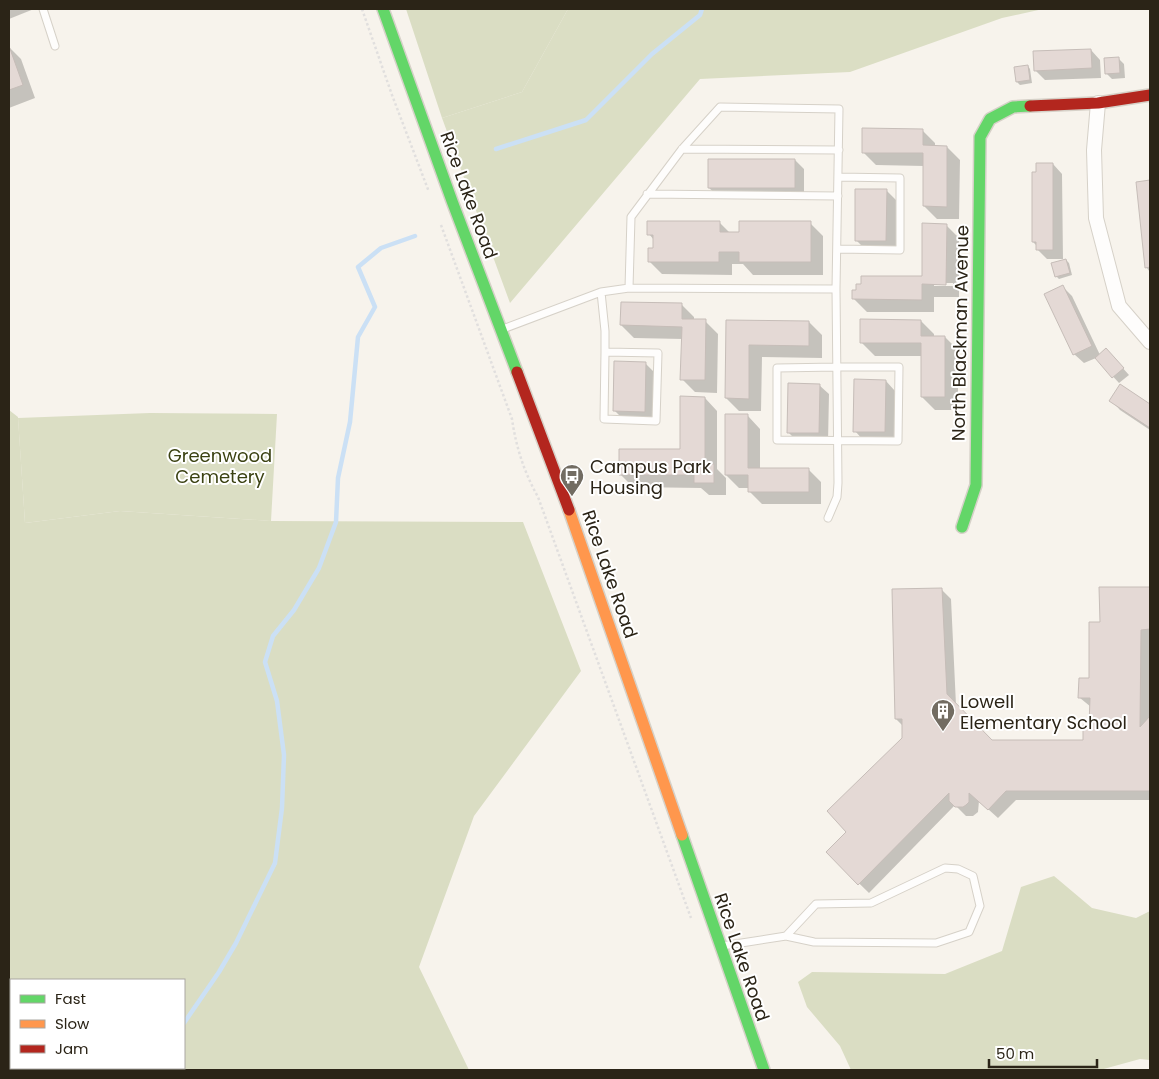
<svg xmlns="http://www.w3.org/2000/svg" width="1159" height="1079" viewBox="0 0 1159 1079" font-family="Poppins,sans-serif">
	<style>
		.green { fill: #dbdec4 }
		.forest { fill: #daddc3; fill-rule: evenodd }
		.shadow { fill: #0003; fill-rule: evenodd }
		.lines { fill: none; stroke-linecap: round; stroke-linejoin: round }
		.stream { stroke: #cbe0f5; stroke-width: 4.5 }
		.building { fill: #e4d9d5; stroke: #c6bdb8 }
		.lane-casing { stroke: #d6d1c8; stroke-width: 9 }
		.street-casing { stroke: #d6d1c8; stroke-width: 16 }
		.fast-casing { stroke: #d6d1c8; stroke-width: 14 }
		.slow-casing { stroke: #d6d1c8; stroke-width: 14 }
		.jam-casing { stroke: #d6d1c8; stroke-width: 14 }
		.path { stroke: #e1dfde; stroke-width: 2.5; stroke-dasharray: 2.5 2.5; stroke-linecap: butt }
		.lane { stroke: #fefdfc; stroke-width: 7 }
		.street { stroke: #fefdfc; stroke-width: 14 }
		.fast { stroke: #63d668; stroke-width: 11 }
		.slow { stroke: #ff974d; stroke-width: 11 }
		.jam { stroke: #b3261e; stroke-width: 11 }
		.labels { text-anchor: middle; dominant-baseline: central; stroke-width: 4; stroke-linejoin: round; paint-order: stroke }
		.street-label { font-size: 18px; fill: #2b2417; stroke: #fff }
		.park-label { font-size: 18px; fill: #3b4212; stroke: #fff }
		.poi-label { font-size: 18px; fill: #2b2417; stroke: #fff; text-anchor: start }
	</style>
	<rect width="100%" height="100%" fill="#f7f3ec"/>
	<path class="green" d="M568,9H1043L1002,18L850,72L700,79L510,303L442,118L522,92Z
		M150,413L277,414L271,521L120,511L25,523L18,418Z"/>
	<path class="forest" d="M406,9H568L522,92L442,118Z
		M9,410L18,417L25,523L120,511L272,521L523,522L581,671L474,816L419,967L469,1070H9ZM11,980H184V1068H11Z
		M1054,876L1092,908L1136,918L1150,911V1060L1140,1059L1100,1070H851L840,1046L807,1007L798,982L812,972L945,974L1002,951L1021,887Z"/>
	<path class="shadow" d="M9,9H34L9,19Z
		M9,47L21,59L35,98L9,108Z
		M1091,50L1100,60L1101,78L1045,80L1035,70Z
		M1118,58L1124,64L1125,78L1112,79L1106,73Z
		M1028,66L1030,69L1032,83L1020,85L1017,82Z
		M922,130L935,143V147H947L960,160L959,219H937L924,206V166L876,165L863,152Z
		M795,160L804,169V197H719L709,188Z
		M1053,164L1062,174L1063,259H1047L1037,249V246L1033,242L1038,173Z
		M1150,182V272L1146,267L1137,183Z
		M886,190L896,200V250H866L856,240Z
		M719,222L730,233L810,223L823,236V275H753L743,264H732V275L662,274L649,261L654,250V240L649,234Z
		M946,225L959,238V297H934V312H867L854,299L923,278ZM934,283H953V286H934Z
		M1066,260L1069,263L1072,275L1059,279L1056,276Z
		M1063,287L1072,296L1100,355L1112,356L1129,375L1119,383L1096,358L1084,363L1074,354Z
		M681,304L694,317V320L705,321L718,334L717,393L695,392L682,379L683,339L634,338L621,325Z
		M727,321L809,322L822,335V358L762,357L761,411H739L726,398Z
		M921,321L934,334V337H945L958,350V410H935L922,397V356H875L862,343Z
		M645,363L655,373L654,421L624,420L614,410Z
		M886,381L895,391L894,441H864L855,431Z
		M819,385L829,394L828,442H798L788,432Z
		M1121,386L1150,406V430L1120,410L1111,400Z
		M705,398L717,411V469L726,478V415L748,416L760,429V469H808L821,482V504H762L749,491V488H739L726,475V495H709L701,488L633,487L620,474L681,451Z
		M1101,588H1150V800H1016L998,818L979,801L978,812L973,816H966L955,805L869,893L827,852L847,832L903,739V726L896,719L942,590L951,599L956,705L992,741H1084L1091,727V707L1080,698L1091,679L1101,623Z"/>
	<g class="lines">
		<path class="stream" d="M496,149L586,120L652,54L700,15L702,9
			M184,1023L219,972L236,943L275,863L282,808L284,755L277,701L265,662L273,636L294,610L319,568L336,522L338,478L350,422L358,337L375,307L358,267L381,248L415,236
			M143,1070L145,1068"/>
	</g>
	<path class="building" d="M9,46L23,85L9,90Z
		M1091,49L1092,68L1034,71L1033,51Z
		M1119,57L1120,73L1105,74L1104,58Z
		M1028,65L1030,80L1016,82L1014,67Z
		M862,128L923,129V145L947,146V207L923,206V153H862Z
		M708,159H795V188H708Z
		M1036,163H1053V250H1036V242H1032V172H1036Z
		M1150,180V267L1145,268L1136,182Z
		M855,189H887L886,241H855Z
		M647,221H720V232H739V221H811V262H739V252H719V262H648V248H653V235H647Z
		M922,223L947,224L946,285L922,284V300L852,299V290H856V284H861V276H922Z
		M1066,259L1070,273L1055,277L1051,263Z
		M1063,285L1092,346L1073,355L1044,294Z
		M621,302L682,303V319H706L705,380H680L682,327L620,325Z
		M860,319L921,320V336H945V397H921V343H860Z
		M726,320L809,321V346L749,345V399L725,398Z
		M1106,348L1124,368L1112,378L1095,358Z
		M614,361L646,362L645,412L613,411Z
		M854,379L886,380L885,432H853Z
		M788,383L820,384L819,433H787Z
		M1120,384L1150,404V428L1109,401Z
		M680,396L705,397V464H714V483H694V475H619V449H680Z
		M725,414H748V468H809V492H748V475H725Z
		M1099,587H1150V629L1141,630L1140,727L1150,716V791H1006L988,810L969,793V802L966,805L963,807H955L949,801V793L858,885L826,852L846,832L827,811L902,738V719H895L892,589L942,588L947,694L992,740H1083V725L1089,726L1090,698H1078L1079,678H1089V622H1100Z"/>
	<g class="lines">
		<g class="lane-casing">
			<path id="lane" d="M43,9L55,46
				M682,149L839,150
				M647,194L838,196
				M837,249L900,250V178L838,177
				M601,292L605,331V352L658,353L656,421L604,419L605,352
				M503,329L601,292L629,288L836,289L839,109L720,107L682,149L631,217L629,288
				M837,367H899L898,441L777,440V368Z
				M828,518L837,497L838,483L836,289
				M722,946L786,936L814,942L936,943L969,932L980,906L973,876L958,869L945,868L871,903L816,904L786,936"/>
		</g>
		<g class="street-casing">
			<path id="street" d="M1098,103L1094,150L1096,218L1119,306L1150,342"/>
		</g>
		<g class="fast-casing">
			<path id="fast" d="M383,9L452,201L517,372
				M962,527L976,485L980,137L990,119L1013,107L1030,106
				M682,835L764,1070"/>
		</g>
		<g class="slow-casing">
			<path id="slow" d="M569,510L682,835"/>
		</g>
		<g class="jam-casing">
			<path id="jam" d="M1030,106L1098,103L1150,95
				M517,372L569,510"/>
		</g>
		<path class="path" d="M362,9L392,95L429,192
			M441,225L512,419C516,447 524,472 538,497L691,918"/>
		<use href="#lane" class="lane"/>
		<use href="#street" class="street"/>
		<use href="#fast" class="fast"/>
		<use href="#slow" class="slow"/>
		<use href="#jam" class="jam"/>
	</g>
	<defs>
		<g id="bus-pin" transform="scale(1.25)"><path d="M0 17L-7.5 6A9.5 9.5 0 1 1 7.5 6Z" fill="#726c62" stroke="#fff"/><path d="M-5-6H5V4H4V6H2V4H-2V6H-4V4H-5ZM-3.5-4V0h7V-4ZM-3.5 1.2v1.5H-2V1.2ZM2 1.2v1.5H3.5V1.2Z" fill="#fff"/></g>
		<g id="building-pin" transform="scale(1.25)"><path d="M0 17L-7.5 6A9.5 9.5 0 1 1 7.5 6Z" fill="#726c62" stroke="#fff"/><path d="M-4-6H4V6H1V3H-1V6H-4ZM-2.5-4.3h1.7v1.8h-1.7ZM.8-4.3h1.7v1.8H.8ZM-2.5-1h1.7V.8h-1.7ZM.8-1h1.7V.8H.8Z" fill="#fff"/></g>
	</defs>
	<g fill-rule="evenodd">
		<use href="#bus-pin" x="572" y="476"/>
		<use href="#building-pin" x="943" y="711"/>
	</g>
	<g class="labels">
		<g class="street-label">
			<text transform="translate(469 195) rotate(70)">Rice Lake Road</text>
			<text transform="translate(960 333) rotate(-89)">North Blackman Avenue</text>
			<text transform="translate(610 574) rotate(71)">Rice Lake Road</text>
			<text transform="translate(742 957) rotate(71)">Rice Lake Road</text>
		</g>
		<g class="park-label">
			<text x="220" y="455">Greenwood<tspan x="220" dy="21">Cemetery</tspan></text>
		</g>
		<g class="poi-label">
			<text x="590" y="466">Campus Park<tspan x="590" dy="21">Housing</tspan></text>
			<text x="960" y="701">Lowell<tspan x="960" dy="21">Elementary School</tspan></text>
		</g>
	</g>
	<rect width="1159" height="1079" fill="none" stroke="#2b2417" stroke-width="20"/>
	<rect x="10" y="979" width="175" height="90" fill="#ffffff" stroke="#aaa7a2"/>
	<rect x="20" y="995" width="25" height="8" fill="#63d668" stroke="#aaa7a2"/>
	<text x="55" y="1004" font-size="15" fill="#2b2417">Fast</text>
	<rect x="20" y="1020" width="25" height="8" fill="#ff974d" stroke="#aaa7a2"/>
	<text x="55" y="1029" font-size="15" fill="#2b2417">Slow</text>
	<rect x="20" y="1045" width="25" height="8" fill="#b3261e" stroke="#aaa7a2"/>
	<text x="55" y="1054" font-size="15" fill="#2b2417">Jam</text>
	<path d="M989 1059v8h108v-8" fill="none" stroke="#2b2417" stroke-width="2.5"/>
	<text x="996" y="1059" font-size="15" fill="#2b2417" stroke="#ffffff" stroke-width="4" paint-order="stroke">50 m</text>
</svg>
